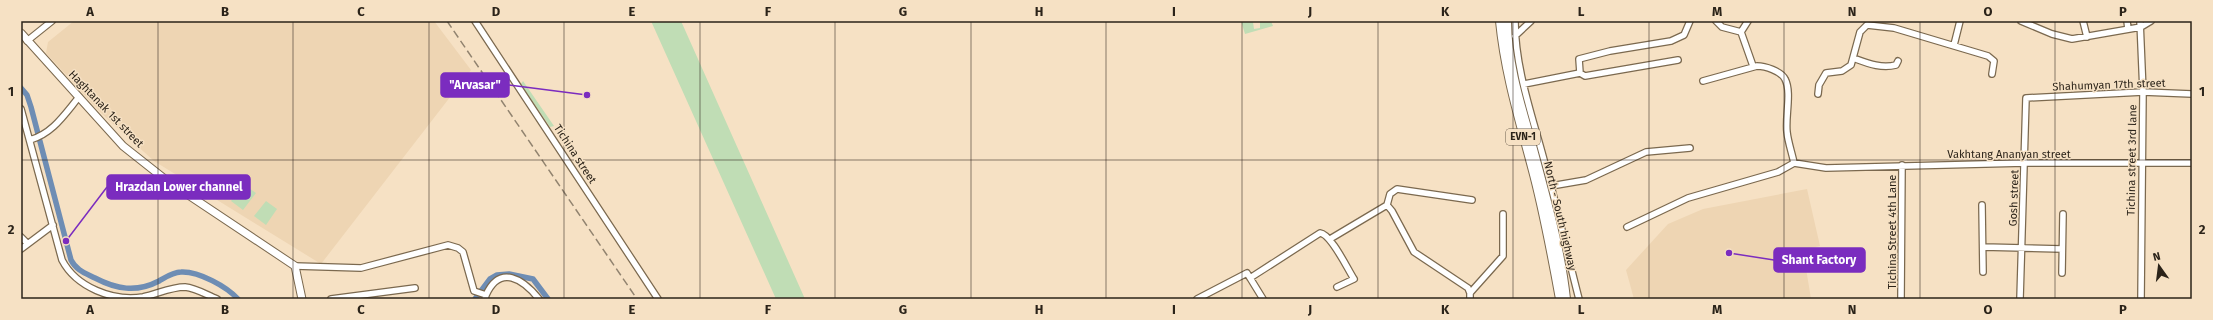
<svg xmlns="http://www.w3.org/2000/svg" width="2213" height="320" viewBox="0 0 2213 320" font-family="'Fira Sans',sans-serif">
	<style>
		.built { fill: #eed5b3 }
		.green { fill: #c0ddb5 }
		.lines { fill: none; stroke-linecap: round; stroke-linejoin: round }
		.canal { stroke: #6e8db4; stroke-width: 5.5 }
		.minor-casing { stroke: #7b694f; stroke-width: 8 }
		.major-casing { stroke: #7b694f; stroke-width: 9 }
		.highway-casing { stroke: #7b694f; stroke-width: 10 }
		.minor { stroke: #fff; stroke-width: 5.5 }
		.major { stroke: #fff; stroke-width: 7 }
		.highway { stroke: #fff; stroke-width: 8 }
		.rail { stroke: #91836f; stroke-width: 1.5; stroke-dasharray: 8 4; stroke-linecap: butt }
		.grid { fill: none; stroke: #2b2319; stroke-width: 1; stroke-opacity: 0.55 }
		.labels { text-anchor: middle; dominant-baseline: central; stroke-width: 3; stroke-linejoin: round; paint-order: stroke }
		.shield { fill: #f6e1c4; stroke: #685c4c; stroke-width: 1 }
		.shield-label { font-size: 10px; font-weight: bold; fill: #2b2319 }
		.street-label { font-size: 11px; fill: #2b2319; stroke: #f6e1c4 }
		.leader { fill: none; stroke: #7b2cbf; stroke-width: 1.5 }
		.callout-dot { fill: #7b2cbf; stroke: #f6e1c4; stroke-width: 1.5 }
		.callout { fill: #7b2cbf; stroke: #7b2cbf; stroke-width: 1.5 }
		.callout-label { font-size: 12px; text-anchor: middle; font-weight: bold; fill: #fff }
		.neatline { fill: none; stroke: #2b2319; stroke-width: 1.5 }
		.grid-label { font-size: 13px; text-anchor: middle; font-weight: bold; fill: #2b2319 }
	</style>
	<rect width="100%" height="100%" fill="#f6e1c4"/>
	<path class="built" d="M74,21H434L471,70L321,264L154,161L102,114L46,53L48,42Z
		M1807,189L1820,246L1803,250L1811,299H1634L1626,270L1668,224L1703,209Z"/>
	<path class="green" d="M651,21H681L805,299H776Z
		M1241,21L1253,22L1254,29L1260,28V21H1271L1273,26L1245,34Z
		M523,81L554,126L550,127L521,84Z
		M243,184L256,193L243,210L231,201Z
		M266,201L277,209L266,225L254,216Z"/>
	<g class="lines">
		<path class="canal" d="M21,88L27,95L31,107L71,260C76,270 85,273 95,278C116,289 136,293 159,281C166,277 173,272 181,272C199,271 227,287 238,299
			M475,299L490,279L497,275L509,274L533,279L548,299"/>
		<g class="minor-casing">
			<path id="minor" d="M475,21L658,299
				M1515,21C1515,68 1532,115 1544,160C1557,206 1567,253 1579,299
				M1716,21L1722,27L1741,32L1753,66
				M2021,21L2052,34L2072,39L2141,27L2151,21
				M2083,21L2087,37
				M2127,21L2128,29
				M2140,21L2143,92L2141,299
				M1741,32L1748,21
				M1515,36L1531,21
				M27,41L52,21
				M1954,45L1960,21
				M1853,58C1867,63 1881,69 1896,65L1898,61
				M1580,73L1579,59L1610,51L1671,41L1684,35L1690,21
				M1703,81L1757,66C1765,66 1781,71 1785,79C1792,92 1785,117 1787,132C1788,142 1792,153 1794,163L1826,168L2025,163H2192
				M1524,84L1580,73L1585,76L1678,60
				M1818,94L1819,85L1826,73L1842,71L1851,65L1860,32L1867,25L1894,28L1988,56L1994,61L1992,74
				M21,109L62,260C76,287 113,302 143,297C157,294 171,287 185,287C196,288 207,295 217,299
				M30,140C53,133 64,115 79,97
				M1551,186L1586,180L1646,152L1690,148
				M1982,205L1983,272
				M1627,227L1688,198L1778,172L1794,163
				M21,237L27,243
				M1330,239L1387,205
				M1983,247L2062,249
				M21,249L53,225
				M295,266L361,268L448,245L458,248L463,252L474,291L486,295L485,299
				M2062,273L2063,214
				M1250,278L1320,233C1331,234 1347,268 1354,279L1337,287
				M1470,293L1468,288L1414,252L1392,211L1387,205L1390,194L1397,189L1472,200
				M486,295C500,264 523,279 539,299
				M331,299L415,288
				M1197,299L1247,273L1263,299
				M1470,299V293L1503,256V214
				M1901,299L1902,165
				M2020,299L2026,98L2143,92L2192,94"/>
		</g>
		<g class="major-casing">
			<path id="major" d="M21,33L123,146L166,180L295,266L302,299"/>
		</g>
		<g class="highway-casing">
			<path id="highway" d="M1500,21C1505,72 1519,118 1532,167C1544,211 1552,255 1560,299
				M1507,21C1507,61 1519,100 1530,138C1544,191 1560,244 1566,299"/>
		</g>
		<use href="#minor" class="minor"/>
		<use href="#major" class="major"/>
		<use href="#highway" class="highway"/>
		<path class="rail" d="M447,21L637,299"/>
	</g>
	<path class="grid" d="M158,21V299M293,21V299M429,21V299M564,21V299M700,21V299M835,21V299M971,21V299M1106,21V299M1242,21V299M1378,21V299M1513,21V299M1649,21V299M1784,21V299M1920,21V299M2055,21V299M21,160H2192"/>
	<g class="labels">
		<rect class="shield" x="1506" y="129" width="34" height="16" rx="3"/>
		<g class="shield-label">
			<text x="1523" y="137">EVN-1</text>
		</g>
		<g class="street-label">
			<text transform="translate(2109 85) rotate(-2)">Shahumyan 17th street</text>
			<text transform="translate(106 109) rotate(46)">Haghtanak 1st street</text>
			<text transform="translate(575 154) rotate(57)">Tichina street</text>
			<text x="2009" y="154">Vakhtang Ananyan street</text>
			<text transform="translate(2132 160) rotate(-89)">Tichina street 3rd lane</text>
			<text transform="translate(2014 198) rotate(-88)">Gosh street</text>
			<text transform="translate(1560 216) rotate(77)">North - South highway</text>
			<text transform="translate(1892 232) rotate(-90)">Tichina Street 4th Lane</text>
		</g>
	</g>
	<path class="leader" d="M587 95L509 85M66 241L107 187M1729 253L1774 260"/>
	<g class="callout-dot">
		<circle cx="587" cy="95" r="4"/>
		<circle cx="66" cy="241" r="4"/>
		<circle cx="1729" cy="253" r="4"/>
	</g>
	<g class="callout">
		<rect x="441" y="73" width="68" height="24" rx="4"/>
		<rect x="107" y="175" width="143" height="24" rx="4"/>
		<rect x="1774" y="248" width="91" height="24" rx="4"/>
	</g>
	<g class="callout-label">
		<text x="475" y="89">"Arvasar"</text>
		<text x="179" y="191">Hrazdan Lower channel</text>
		<text x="1819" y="264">Shant Factory</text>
	</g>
	<rect width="2213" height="320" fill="none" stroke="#f6e1c4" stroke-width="44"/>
	<g transform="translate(2159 266) rotate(346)" stroke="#f6e1c4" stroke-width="3" paint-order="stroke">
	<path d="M0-3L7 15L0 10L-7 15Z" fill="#2b2319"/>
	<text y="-6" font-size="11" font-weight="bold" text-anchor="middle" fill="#2b2319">N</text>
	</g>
	<rect x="22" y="22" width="2169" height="276" class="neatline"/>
	<g class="grid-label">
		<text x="90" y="16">A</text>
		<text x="225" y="16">B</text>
		<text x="361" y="16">C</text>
		<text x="496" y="16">D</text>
		<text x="632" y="16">E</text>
		<text x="768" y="16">F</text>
		<text x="903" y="16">G</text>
		<text x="1039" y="16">H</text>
		<text x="1174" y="16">I</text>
		<text x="1310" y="16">J</text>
		<text x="1445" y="16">K</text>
		<text x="1581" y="16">L</text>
		<text x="1717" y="16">M</text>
		<text x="1852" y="16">N</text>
		<text x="1988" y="16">O</text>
		<text x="2123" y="16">P</text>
		<text x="11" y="96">1</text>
		<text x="2202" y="96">1</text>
		<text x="11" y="234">2</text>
		<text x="2202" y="234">2</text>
		<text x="90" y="314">A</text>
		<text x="225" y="314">B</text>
		<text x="361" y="314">C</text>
		<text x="496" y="314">D</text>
		<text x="632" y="314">E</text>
		<text x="768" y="314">F</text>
		<text x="903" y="314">G</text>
		<text x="1039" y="314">H</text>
		<text x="1174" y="314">I</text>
		<text x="1310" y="314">J</text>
		<text x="1445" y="314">K</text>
		<text x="1581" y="314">L</text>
		<text x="1717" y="314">M</text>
		<text x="1852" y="314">N</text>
		<text x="1988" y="314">O</text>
		<text x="2123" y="314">P</text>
	</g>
</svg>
